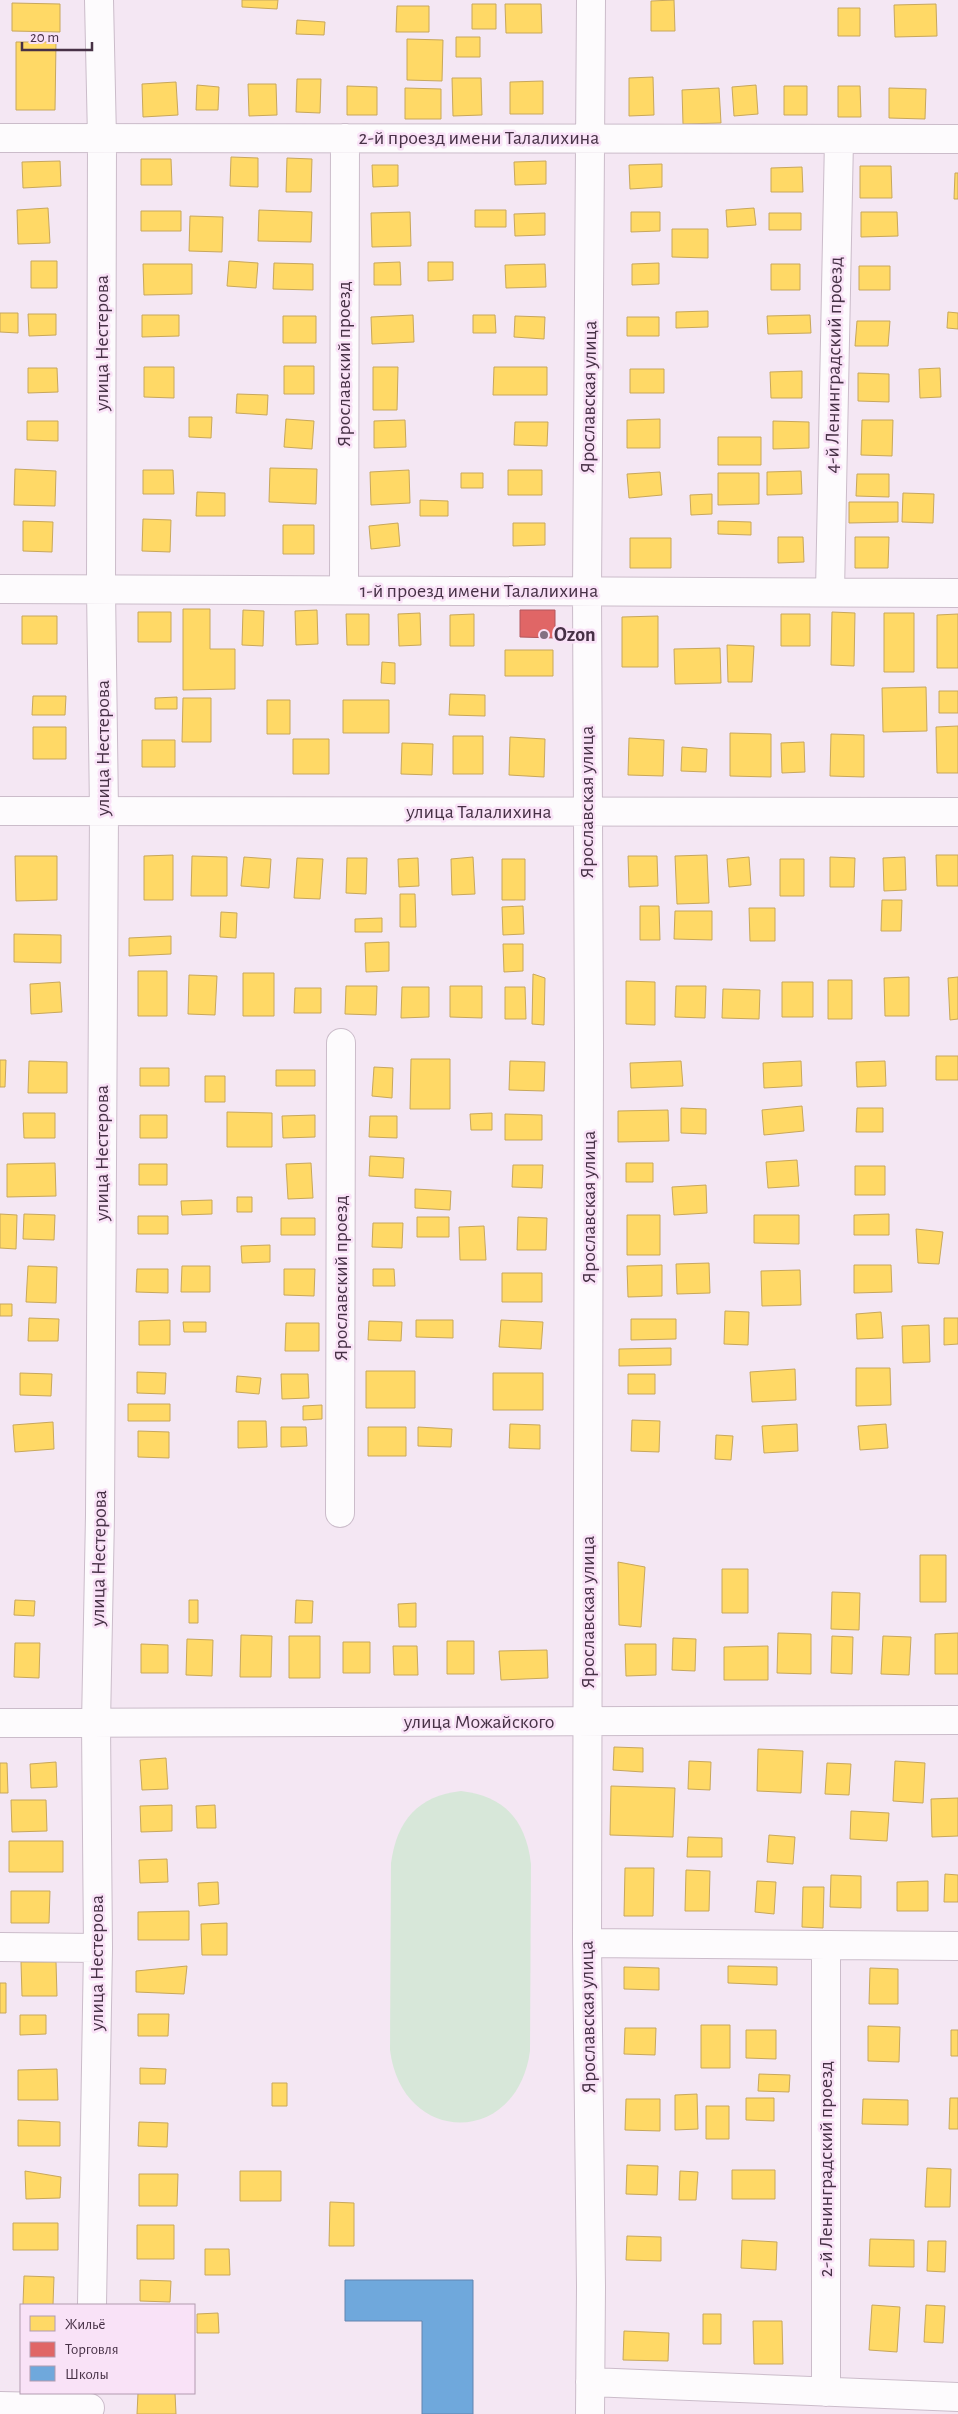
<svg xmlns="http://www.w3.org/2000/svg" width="958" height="2414" viewBox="0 0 958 2414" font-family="'Alegreya Sans',sans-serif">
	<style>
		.green { fill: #d7e7d9 }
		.homes { fill: #ffd966; stroke: #c8a75c }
		.shops { fill: #e06666; stroke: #b2565c }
		.schools { fill: #6fa8dc; stroke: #6384af }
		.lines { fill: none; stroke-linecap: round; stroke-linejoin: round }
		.minor-casing { stroke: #cbbcca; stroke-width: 30 }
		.minor { stroke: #fdfbfd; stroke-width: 28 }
		.poi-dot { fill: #847183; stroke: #f9e2f7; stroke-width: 2 }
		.labels { text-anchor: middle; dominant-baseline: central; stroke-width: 5; stroke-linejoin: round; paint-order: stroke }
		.street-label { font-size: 20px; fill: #473146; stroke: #f9e2f7 }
		.poi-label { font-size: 20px; font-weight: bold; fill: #473146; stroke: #f9e2f7; text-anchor: start }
	</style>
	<rect width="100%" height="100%" fill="#f4e7f3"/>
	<path class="green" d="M461,1791C505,1796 526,1821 531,1864L530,2051C517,2147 402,2146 390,2050L391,1863C397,1820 418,1796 461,1791Z"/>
	<path class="homes" d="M242,0H278L277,9L242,7Z
		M674,0L675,31H651V1Z
		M12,3L60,4V32L12,31Z
		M472,4H496V29H472Z
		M505,4H541L542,33H506Z
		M936,4L937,36L895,37L894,5Z
		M397,6H429V32H396Z
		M838,8H860V36H838Z
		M297,20L325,22L324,35L296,34Z
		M456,37H480V57H456Z
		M407,39L443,40L442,81L407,80Z
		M16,42H56L55,110H16Z
		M653,77L654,115L629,116V78Z
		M452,78H481L482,115L453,116Z
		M297,79H321L320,113L296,112Z
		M543,81V114H510V82Z
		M176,82L178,115L143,117L142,84Z
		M248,84H276L277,115L249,116Z
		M197,85L219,87L218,110H196Z
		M756,85L758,114L734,116L732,87Z
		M347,86L377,87V115H347Z
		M784,86H807V115H784Z
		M838,86H860L861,117H838Z
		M405,88L441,89V119H405Z
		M719,88L721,123L683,124L682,90Z
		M889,88L926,89L925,119L889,118Z
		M231,157L258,158V187L230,186Z
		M287,158L312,159L311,192H286Z
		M141,159H171L172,185H141Z
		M60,161L61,186L23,188L22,162Z
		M546,161V184L515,185L514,162Z
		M662,164V187L630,189L629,165Z
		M372,165H398V186L373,187Z
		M860,166H891L892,198H860Z
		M802,167L803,192H771V168Z
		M955,173H958V199H954Z
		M48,208L50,243L18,244L17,210Z
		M754,208L756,225L727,227L726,210Z
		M259,210L312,212L311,242L258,241Z
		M475,210H506V227H475Z
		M141,211H181V231H141Z
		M410,212L411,246L372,247L371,213Z
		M631,212H660V231L631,232Z
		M861,212H897L898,236L861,237Z
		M545,213V235L515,236L514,214Z
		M769,213H801V230H769Z
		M190,216L223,217L222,252L189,251Z
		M672,229H708V258L672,257Z
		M31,261H57V288H31Z
		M229,261L258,263L256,288L227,286Z
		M400,262L401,285H374V263Z
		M428,262H453V280L428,281Z
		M274,263L313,264V290L273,289Z
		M659,263V284L632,285V264Z
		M143,264H192V294L144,295Z
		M545,264L546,287L506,288L505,265Z
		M771,264H800V290H771Z
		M859,266H890V290H859Z
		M708,311V327L676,328V312Z
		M948,312L958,313V329L947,328Z
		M0,313H18V333L0,332Z
		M28,314H56V335L29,336Z
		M142,315H179V336L142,337Z
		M413,315L414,342L372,344L371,317Z
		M473,315H495L496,333H473Z
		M810,315L811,333L768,334L767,316Z
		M283,316H316V343H283Z
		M515,316L545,317L544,339L514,337Z
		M627,317H659V336H627Z
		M857,321H890L888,346H855Z
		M284,366H314V394H284Z
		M144,367H174V398L144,397Z
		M373,367H398L397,410H373Z
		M494,367H547V395H493Z
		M28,368H57L58,392L28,393Z
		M940,368L941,397L920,398L919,369Z
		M630,369H664V393H630Z
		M802,371V398H771L770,372Z
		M858,373L889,374V402L858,401Z
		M237,394L268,395L267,415L236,413Z
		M189,417H212L211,438L189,437Z
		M286,419L314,421L312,449L284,447Z
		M660,419V448H627V420Z
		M405,420L406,447L374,448V421Z
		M862,420H893L892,456L861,455Z
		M27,421H58V441L27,440Z
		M773,421L809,422V448L773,449Z
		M515,422H548L547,446L514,445Z
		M718,437H761V465H718Z
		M270,468L317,469L316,504L269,502Z
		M15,469L56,471L55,506L14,505Z
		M143,470H173L174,494H143Z
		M409,470L410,503L371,505L370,472Z
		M508,470H542V495H508Z
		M801,471L802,494L767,495V472Z
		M660,472L662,495L629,498L627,474Z
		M461,473H483V488H461Z
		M718,473H759V504L718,505Z
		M857,474H889V497L856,496Z
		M197,492L225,493V516H196Z
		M903,493L934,494L933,523L902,522Z
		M712,494V514L691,515L690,495Z
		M420,500L448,501V516H420Z
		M849,502H898V522L849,523Z
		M143,519L171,520L170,552L142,551Z
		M23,521L53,522L52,552L23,551Z
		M718,521L751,522V535L718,534Z
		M398,523L400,546L371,549L369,526Z
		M513,523H545V545L513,546Z
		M283,525H314V554H283Z
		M778,537H803L804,562L778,563Z
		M855,537H889L888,568H855Z
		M630,538H671V568H630Z
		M183,609H210V649H235V689L183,690Z
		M243,610L264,611L263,646L242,645Z
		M317,610L318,644L296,645L295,611Z
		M138,612H171V642H138Z
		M832,612L855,613L854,666L831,665Z
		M420,613L421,645L399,646L398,614Z
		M884,613H914V672H884Z
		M346,614H369V645H347Z
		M474,614V646H450V615Z
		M781,614H810V646H781Z
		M958,614V668H937V615Z
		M22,616H57V644H22Z
		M658,616V667H622V617Z
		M727,645L754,646L752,682H728Z
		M720,648L721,683L675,684L674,649Z
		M505,650H553V676H505Z
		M382,662L395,663V684L381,683Z
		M926,687L927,731L883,732L882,688Z
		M939,691H958V713H939Z
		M450,694L485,695V716L449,715Z
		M33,696H66L65,715H32Z
		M177,697V709H155V698Z
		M183,698H211V742H182Z
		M267,700H290V734H267Z
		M343,700H389V733H343Z
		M958,726V773H937L936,727Z
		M33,727H66V759H33Z
		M730,733L771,734V777L730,776Z
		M831,734L864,735V777L830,776Z
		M453,736H483V774H453Z
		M510,737L545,739L544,777L509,775Z
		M629,738L664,740L663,776L628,775Z
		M293,739H329V774H293Z
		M142,740H175V767H142Z
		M804,742L805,772L782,773L781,743Z
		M402,743L433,744L432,775L401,774Z
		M682,747L707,749L706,772L681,771Z
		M173,855V900H144V856Z
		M707,855L709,903L677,904L675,856Z
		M936,855H958V886H937Z
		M15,856H57V900L16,901Z
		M192,856L227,857V896H191Z
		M628,856H657L658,886L629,887Z
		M244,857L271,859L269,888L241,886Z
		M473,857L475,894L452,895L451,859Z
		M749,857L751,885L729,887L727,859Z
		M830,857L855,858L854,887H830Z
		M905,857L906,890L884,891L883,858Z
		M297,858L323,859L320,899L294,898Z
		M347,858H367L366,894L346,893Z
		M418,858L419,886L399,887L398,859Z
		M502,859H525V900H502Z
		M780,859H804V896H780Z
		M400,894H415L416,927H400Z
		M882,900H902L901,931H881Z
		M523,906L524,934L503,935L502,907Z
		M640,906H659L660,940H640Z
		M749,908H775V941H750Z
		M675,911H712V940L674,939Z
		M221,912L237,913L236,938L220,937Z
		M382,918V932H355V919Z
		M14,934L61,935V963L14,962Z
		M171,936V954L129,956V938Z
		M389,942V971L366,972L365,943Z
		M503,944H523V971L504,972Z
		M138,971H167V1016H138Z
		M243,973H274V1016H243Z
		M533,974L545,978L544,1025L532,1024Z
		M189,975L217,976L215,1015L188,1014Z
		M909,977V1016H885L884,978Z
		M958,977V1019L950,1020L948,978Z
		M828,980H852V1019H828Z
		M626,981L655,982V1025L626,1024Z
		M60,982L62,1012L31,1014L30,984Z
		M782,982H813V1017H782Z
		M346,986H377L376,1015L345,1014Z
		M450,986H482V1018L450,1017Z
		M676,986H706L705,1018L675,1017Z
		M402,987H429V1017L401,1018Z
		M505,987H525L526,1019H505Z
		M295,988H321V1013H294Z
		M723,989L760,990L759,1019L722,1018Z
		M936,1056H958V1080H936Z
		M411,1059H450V1109H410Z
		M0,1060H6L5,1087H0Z
		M29,1061L67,1062V1093H28Z
		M510,1061L545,1062L544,1091L509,1090Z
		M681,1061L683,1086L631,1088L630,1063Z
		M801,1061L802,1086L764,1088L763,1063Z
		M885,1061L886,1086L857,1087L856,1062Z
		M374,1067L393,1068L392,1098L372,1096Z
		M140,1068H169V1086H140Z
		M276,1070H315V1086H276Z
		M205,1076H225V1102H205Z
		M802,1106L804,1131L764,1135L762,1110Z
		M681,1108L706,1109V1134L681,1133Z
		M857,1108H883V1132H856Z
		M668,1110L669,1141L618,1142V1111Z
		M227,1112L272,1113V1147H227Z
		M23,1113H55V1138H24Z
		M492,1113V1130H471L470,1114Z
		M505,1114L542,1115V1140H505Z
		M140,1115H167V1138H140Z
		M315,1115V1137L283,1138L282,1116Z
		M370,1116H397V1138L369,1137Z
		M370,1156L404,1158L403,1178L369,1176Z
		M797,1160L799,1186L768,1188L766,1162Z
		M55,1163L56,1196L7,1197V1164Z
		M311,1163L313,1198L288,1199L286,1164Z
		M626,1163H653V1182H626Z
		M139,1164H167V1185H139Z
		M513,1165H543L542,1188L512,1187Z
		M855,1166H885V1195H855Z
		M706,1185L707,1213L674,1215L672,1187Z
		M415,1189L451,1191L450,1210L415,1208Z
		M237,1197H252V1212H237Z
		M212,1200V1214L182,1215L181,1201Z
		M0,1214L17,1215L16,1249L0,1248Z
		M24,1214L55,1215L54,1240L23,1239Z
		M889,1214V1235H854V1215Z
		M627,1215H660V1255H627Z
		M754,1215H799V1244L754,1243Z
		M138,1216H168V1234H138Z
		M417,1217H449V1237H417Z
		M518,1217L547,1218L546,1250H517Z
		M281,1218H315V1235H281Z
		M373,1223H403L402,1248L372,1247Z
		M484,1226L486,1260H460L459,1227Z
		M916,1229L943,1232L939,1264L918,1263Z
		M270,1245V1262L242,1263L241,1246Z
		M709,1263L710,1293L677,1294L676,1264Z
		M662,1265V1296L628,1297L627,1266Z
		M854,1265H891L892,1292L854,1293Z
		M28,1266L57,1267L56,1303L26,1302Z
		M182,1266H210V1292H181Z
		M137,1269H168V1293L136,1292Z
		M284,1269H315L314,1296L284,1295Z
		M373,1269H394L395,1286H373Z
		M800,1270L801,1305L762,1306L761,1271Z
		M502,1273H542V1302H502Z
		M0,1304H12V1316H0Z
		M725,1311L749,1312L748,1345L724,1344Z
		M881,1312L883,1338L857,1339L856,1314Z
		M29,1318L59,1319L58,1341H28Z
		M944,1318H958V1344L944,1345Z
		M631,1319H676V1339L631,1340Z
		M170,1320V1345H139V1321Z
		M416,1320H453V1338L416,1337Z
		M501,1320L543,1322L541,1349L499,1347Z
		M369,1321L402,1322L401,1341L368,1340Z
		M183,1322H206V1332H184Z
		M286,1323H319V1351H285Z
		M929,1325L930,1362L903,1363L902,1326Z
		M671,1348V1365L619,1366V1349Z
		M856,1368H890L891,1405L856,1406Z
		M795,1369L796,1400L752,1402L750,1372Z
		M366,1371H415V1408H366Z
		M137,1372L166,1373L165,1394L137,1393Z
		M20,1373L52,1374L51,1396L20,1395Z
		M493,1373H543V1410H493Z
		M281,1374H308L309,1398L282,1399Z
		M628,1374H655V1394H628Z
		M237,1376L261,1378L259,1394L236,1392Z
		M128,1404H170V1421H128Z
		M322,1405V1419L303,1420V1406Z
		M632,1420L660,1421L659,1452L631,1451Z
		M238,1421H266L267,1447L238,1448Z
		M53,1422L54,1449L15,1452L13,1425Z
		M510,1424L540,1425V1449L509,1448Z
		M797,1424L798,1451L764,1453L762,1426Z
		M886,1424L888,1448L860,1450L858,1426Z
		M281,1427H306L307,1446L281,1447Z
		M368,1427H406V1456H368Z
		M418,1427L452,1429L451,1447L418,1446Z
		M138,1431L169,1432V1458L138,1457Z
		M716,1435L733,1436L731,1460L715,1459Z
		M920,1555H946V1602H920Z
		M618,1562L645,1567L641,1627L619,1625Z
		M722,1569H748V1613H722Z
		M832,1592L860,1593L859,1630L831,1629Z
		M15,1600L35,1601L34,1616L14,1615Z
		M189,1600H198V1623H189Z
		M296,1600L313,1601L312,1623H295Z
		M416,1603V1627H399L398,1604Z
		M778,1633L811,1634V1674L777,1673Z
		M958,1633V1674H935V1634Z
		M241,1635L272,1636L271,1677H240Z
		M289,1636H320V1678H289Z
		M832,1636L853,1637L852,1674L831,1673Z
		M883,1636L911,1637L909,1675L881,1674Z
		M673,1638L696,1639L695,1671L672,1670Z
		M187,1639L213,1640L212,1676L186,1675Z
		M447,1641H474V1674H447Z
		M343,1642H370V1673H343Z
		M15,1643H40L39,1678L14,1677Z
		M141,1644L168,1645V1673H141Z
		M625,1644H656V1675L626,1676Z
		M393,1646H417L418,1675H394Z
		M768,1646V1680H724V1647Z
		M547,1650L548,1678L501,1680L499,1651Z
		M614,1747L643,1748V1772L613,1770Z
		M758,1749L803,1751L801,1793L757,1791Z
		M166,1758L168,1789L142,1790L140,1760Z
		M689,1761L711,1762L710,1790L688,1789Z
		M895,1761L925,1763L923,1803L893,1801Z
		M56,1762L57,1787L31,1788L30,1764Z
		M0,1763H7L8,1793H0Z
		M827,1763L851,1764L849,1795L825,1794Z
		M611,1786L675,1788L673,1837L610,1835Z
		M958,1798V1836L932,1837L931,1799Z
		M11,1800H46L47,1831L12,1832Z
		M172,1805V1831L141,1832L140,1806Z
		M215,1805L216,1828H197L196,1806Z
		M851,1811L889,1813L887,1841L850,1839Z
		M769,1835L795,1837L793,1864L767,1862Z
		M688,1837L722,1838V1857H687Z
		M9,1841H63V1872H9Z
		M167,1859L168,1882L140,1883L139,1860Z
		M625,1868H654L653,1916H624Z
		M686,1870L710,1871L709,1911H685Z
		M945,1874L958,1875V1902H944Z
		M831,1875L861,1876V1908L830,1907Z
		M757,1881L776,1882L774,1914L755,1912Z
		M928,1881V1911H897V1882Z
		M218,1882L219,1904L199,1906L198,1883Z
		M803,1887H824L823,1928L802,1927Z
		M11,1891H50L49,1923H11Z
		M189,1911V1940H138V1912Z
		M227,1923V1955H202L201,1924Z
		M21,1962H56L57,1996H22Z
		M187,1966L184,1994L136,1992V1971Z
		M728,1966L777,1967V1985L728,1983Z
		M624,1967L659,1968V1990L624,1989Z
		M870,1968L898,1969V2004H869Z
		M0,1983H6V2013H0Z
		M138,2014H169L168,2036H138Z
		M20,2015H46V2034L20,2035Z
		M701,2025H730V2068H701Z
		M868,2026L900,2027L899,2062L868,2061Z
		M625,2028H656L655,2055L624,2054Z
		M746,2030H776V2059L746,2058Z
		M951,2030H958V2056H951Z
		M140,2068L166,2069L165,2084H140Z
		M57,2069L58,2100H18V2070Z
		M759,2074L790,2075L789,2092L758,2091Z
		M272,2083H287V2106H272Z
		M697,2094L698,2129L675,2130V2095Z
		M746,2098H774V2121L746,2120Z
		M950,2098H958V2129H949Z
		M626,2099H660V2131L625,2130Z
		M863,2099L908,2100V2125L862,2124Z
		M706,2106H729V2139H706Z
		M18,2120L60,2122V2146H18Z
		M139,2122L168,2123L167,2147L138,2146Z
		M627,2165L658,2166L657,2195L626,2194Z
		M927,2168L951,2169L950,2207H925Z
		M732,2170H775V2199H732Z
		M25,2171L61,2177L60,2198L26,2199Z
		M240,2171H281V2201H240Z
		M680,2171L698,2172L696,2200H679Z
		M139,2174H178L177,2206H139Z
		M330,2202L354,2203V2246H329Z
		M13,2223H58V2250H13Z
		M137,2225H174V2259H137Z
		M627,2236L661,2237V2261L626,2260Z
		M870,2239L914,2240V2267L869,2266Z
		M742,2240L777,2242L776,2270L741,2268Z
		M928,2241H946L945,2272L927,2271Z
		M205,2249H229L230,2275H205Z
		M24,2276L54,2277L53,2305H23Z
		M140,2280L171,2281L170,2302L140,2301Z
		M872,2305L900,2307L897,2352L869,2350Z
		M926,2305L945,2306L943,2343L924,2342Z
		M218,2313L219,2333H197V2314Z
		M703,2314H721V2344H703Z
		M753,2321H782L783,2364H754Z
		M624,2331L669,2333L668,2361L623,2360Z
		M138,2393H175L176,2414H137Z"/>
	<path class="shops" d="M520,610H555V638L520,637Z"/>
	<path class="schools" d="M345,2280H473V2414H422V2321H345Z"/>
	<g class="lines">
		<g class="minor-casing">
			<path id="minor" d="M0,138L958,139
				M0,589L958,593
				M344,590L345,138
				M830,592L839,139
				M0,811L958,812
				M340,1513L341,1043
				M0,1723L958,1720
				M587,1943L958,1946
				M0,1947L98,1948
				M92,2305L98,1948L96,1724L100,1515L104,811L101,589L102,138L99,0
				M590,2382L958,2397
				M826,2392V1945
				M0,2406L90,2408
				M590,2414L591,2287L587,1943L589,1044L587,591L591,0"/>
		</g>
		<use href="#minor" class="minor"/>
	</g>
	<circle class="poi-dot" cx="544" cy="635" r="5"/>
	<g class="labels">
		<g class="street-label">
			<text x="479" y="138">2-й проезд имени Талалихина</text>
			<text transform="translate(102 343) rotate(-90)">улица Нестерова</text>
			<text transform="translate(344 364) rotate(-90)">Ярославский проезд</text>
			<text transform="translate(834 365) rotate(-89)">4-й Ленинградский проезд</text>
			<text transform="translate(589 397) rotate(-89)">Ярославская улица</text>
			<text x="479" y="591">1-й проезд имени Талалихина</text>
			<text transform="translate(103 748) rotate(-90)">улица Нестерова</text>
			<text transform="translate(587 802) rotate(-90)">Ярославская улица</text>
			<text x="479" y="812">улица Талалихина</text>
			<text transform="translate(102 1153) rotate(-90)">улица Нестерова</text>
			<text transform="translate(589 1207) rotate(-90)">Ярославская улица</text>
			<text transform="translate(341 1278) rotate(-90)">Ярославский проезд</text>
			<text transform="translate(99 1558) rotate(-89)">улица Нестерова</text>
			<text transform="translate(588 1612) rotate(-90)">Ярославская улица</text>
			<text x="479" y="1722">улица Можайского</text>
			<text transform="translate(97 1963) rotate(-90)">улица Нестерова</text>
			<text transform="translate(588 2017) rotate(-91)">Ярославская улица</text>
			<text transform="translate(826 2169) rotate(-90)">2-й Ленинградский проезд</text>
		</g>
		<g class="poi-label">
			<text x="554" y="635">Ozon</text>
		</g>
	</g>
	<rect x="20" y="2304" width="175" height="90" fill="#f9e2f7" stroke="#b29bb0"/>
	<rect x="30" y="2316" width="25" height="15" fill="#ffd966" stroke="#b29bb0"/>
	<text x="65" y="2329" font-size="15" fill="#473146">Жильё</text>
	<rect x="30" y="2342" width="25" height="15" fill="#e06666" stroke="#b29bb0"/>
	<text x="65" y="2354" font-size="15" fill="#473146">Торговля</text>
	<rect x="30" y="2366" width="25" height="15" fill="#6fa8dc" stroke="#b29bb0"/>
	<text x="65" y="2379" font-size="15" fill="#473146">Школы</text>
	<path d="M22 42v8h70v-8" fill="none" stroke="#473146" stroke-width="2.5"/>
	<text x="30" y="42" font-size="15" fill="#473146" stroke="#f9e2f7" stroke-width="4" paint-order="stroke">20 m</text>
</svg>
